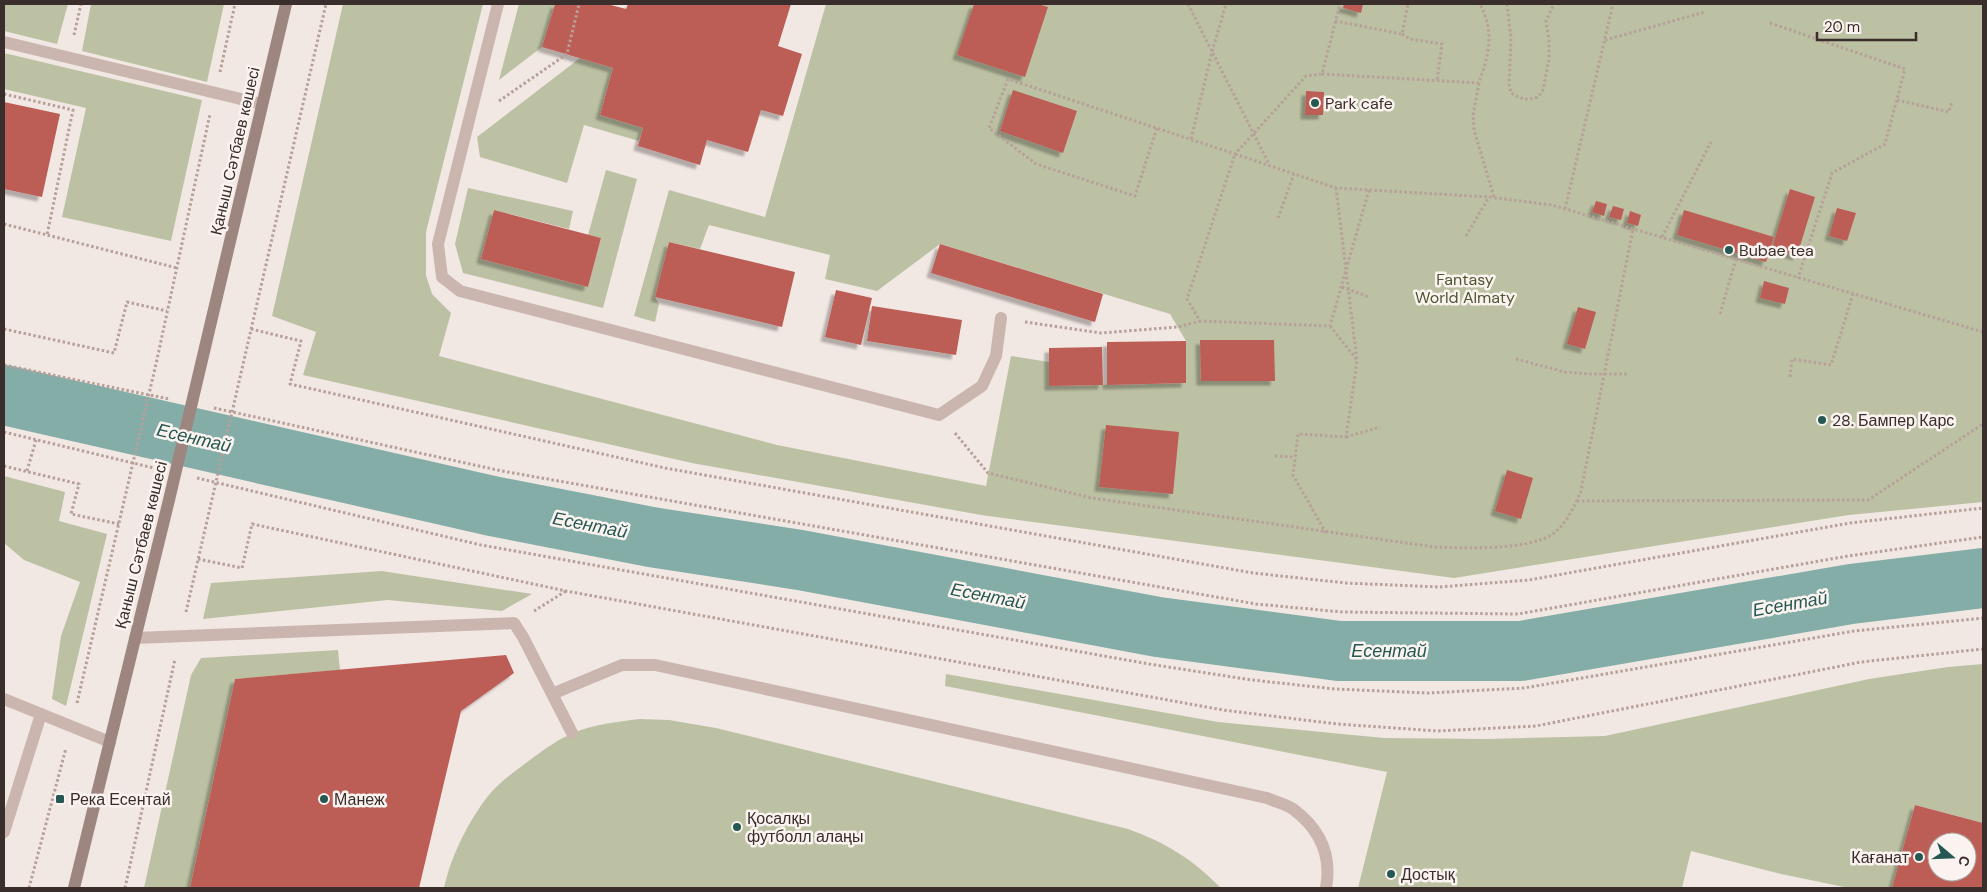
<svg xmlns="http://www.w3.org/2000/svg" width="1987" height="892" viewBox="0 0 1987 892" font-family="'DM Sans',sans-serif">
	<style>
		.green { fill: #bcc1a3 }
		.lines { fill: none; stroke-linecap: round; stroke-linejoin: round }
		.river { stroke: #84ada7; stroke-width: 60 }
		.building { fill: #bc5d56; fill-rule: evenodd; filter: url(#shadow) }
		.path { stroke: #b6a099; stroke-width: 3; stroke-dasharray: 2.5 2.5; stroke-linecap: butt }
		.service { stroke: #cab6af; stroke-width: 12 }
		.minor { stroke: #cab6af; stroke-width: 12 }
		.secondary { stroke: #9e8680; stroke-width: 12 }
		.poi-dot { fill: #255852; stroke: #faf3ef; stroke-width: 2 }
		.labels { text-anchor: middle; dominant-baseline: central; stroke-width: 5; stroke-linejoin: round; paint-order: stroke }
		.poi-label { font-size: 16px; fill: #392e2c; stroke: #faf3ef; text-anchor: start }
		.street-label { font-size: 16px; fill: #392e2c; stroke: #faf3ef }
		.park-label { font-size: 16px; fill: #4f5632; stroke: #faf3ef }
		.water-label { font-size: 18px; font-style: italic; fill: #255852; stroke: #faf3ef }
	</style>
	<defs>
		<filter id="shadow"><feDropShadow dx="-4.5" dy="4.5" stdDeviation="1" flood-color="#0004"/></filter>
	</defs>
	<rect width="100%" height="100%" fill="#f2e8e3"/>
	<path class="green" d="M4,4H68L57,44L4,31Z
		M91,4H224L207,82L82,51Z
		M343,4H483L426,232V275L432,294L451,313L439,356L777,445L986,486L1011,356L1049,362L1050,386L1186,383V341L1170,314L940,244L877,291L825,279L830,255L709,225L700,249L669,242L655,297L659,304L655,322L634,316L669,190L765,217L826,4H1983V502L1849,515L1454,578L981,515L692,463L303,375L316,332L272,316Z
		M519,4H555L542,47L499,80Z
		M4,53L202,100L171,241L62,217L86,108L4,89Z
		M580,58L613,68L600,115L643,128L639,141L584,125L567,183L480,157L477,137Z
		M606,170L637,179L603,308L463,273L455,244L468,188L573,211L569,229L494,210L481,259L588,287L601,238L588,235Z
		M4,476L65,492L59,521L107,534L66,706L52,699L61,636L80,582L24,560L4,543Z
		M382,571L532,594L502,611L388,600L203,619L211,583Z
		M338,650L340,670L235,679L190,888H144L191,675L201,658Z
		M1983,664V823L1915,805L1892,888H1849L1781,874L1691,851L1682,888H1358L1387,772L945,686L946,674L1218,722L1384,738L1487,739L1605,736L1869,679L1948,667Z
		M640,719L669,720L716,728L1128,829C1167,843 1192,859 1221,888H444C451,856 468,822 488,796C501,780 518,769 534,757C546,748 559,739 573,733C594,724 617,722 640,719Z"/>
	<g class="lines">
		<path class="river" d="M4,395L492,506L651,537L800,560L1158,627L1339,651H1521L1851,594L1983,578"/>
	</g>
	<path class="building" d="M555,4H607L626,9L628,4H791L778,46L802,54L783,116L761,110L748,152L707,140L700,165L638,146L643,128L600,115L613,68L542,47Z
		M974,4H1038L1048,7L1025,77L957,55Z
		M1344,4H1363L1361,13L1343,8Z
		M1013,90L1077,111L1063,153L1000,131Z
		M1306,91L1324,92L1323,115H1305Z
		M4,102L60,114L42,197L4,189Z
		M1790,189L1815,197L1797,256L1772,248Z
		M1596,201L1607,204L1604,216L1592,212Z
		M1613,206L1624,209L1621,220L1609,217Z
		M1837,208L1856,213L1847,241L1829,236Z
		M494,210L601,238L588,287L481,259Z
		M1684,210L1774,237L1766,262L1677,235Z
		M1630,211L1641,215L1638,226L1627,223Z
		M669,242L795,272L782,327L655,297Z
		M940,244L1103,294L1095,322L931,273Z
		M1764,281L1789,288L1785,304L1760,298Z
		M836,290L872,298L861,345L825,337Z
		M872,306L962,320L956,355L867,341Z
		M1578,307L1596,312L1585,349L1567,344Z
		M1200,340H1274L1275,381H1201Z
		M1186,341V383L1107,385V342Z
		M1102,347L1103,385L1049,386V348Z
		M1106,425L1179,432L1173,494L1099,487Z
		M1507,470L1533,478L1521,519L1495,511Z
		M506,655L514,673L461,711L419,888H190L235,679Z
		M1915,805L1983,823V888H1892ZM1937,842H1967V872H1937Z"/>
	<g class="lines">
		<path class="path" d="M1188,4L1269,164
			M1507,4L1511,38L1509,84L1511,93C1521,99 1527,101 1538,97L1543,90L1549,59V40L1546,21L1554,4
			M1335,21L1402,34L1408,4
			M1770,23L1905,69L1885,144L1832,173L1798,278
			M1402,34L1410,39L1442,44L1437,81
			M74,35L81,4
			M1605,40L1705,12
			M220,72L235,4
			M1322,74L1479,83C1489,53 1495,34 1480,4
			M1479,83L1473,115L1474,130L1494,197
			M4,94L73,110L47,235
			M1897,100L1949,112L1952,101
			M499,101L567,54L579,4
			M1157,128L1135,196L1036,164L989,128L1008,79L1235,154L1306,76L1322,74L1340,4
			M1191,139L1212,52L1226,4
			M1369,190L1330,326L1200,321L1187,299L1235,154L1336,188L1489,197L1552,205L1983,332
			M1565,209L1613,4
			M1278,218L1294,174
			M4,224L177,268
			M1466,236L1489,197
			M1662,237L1711,142
			M1342,287L1369,297
			M1720,314L1736,259
			M1025,322L1101,333L1178,327L1200,321
			M1330,326L1357,360
			M4,329L114,353L127,302L167,311
			M251,329L301,341L290,384L665,468L1253,573L1346,583L1439,587L1529,580L1850,523L1983,508
			M1516,359L1565,372L1590,374H1628
			M4,365L169,399
			M1790,377L1792,359L1831,365L1853,294
			M214,408L502,471L1256,604L1342,612L1518,614L1848,556L1983,537
			M4,432L154,468
			M955,433L988,473L1092,498L1434,547C1464,548 1530,551 1554,533C1567,523 1575,505 1581,491L1633,229
			M1346,437L1380,427
			M1275,456L1295,457
			M4,466L79,484L71,514L119,524
			M27,471L36,440
			M197,478L481,545L1149,664L1252,680L1335,689L1428,693L1524,688L1854,631L1983,618
			M1577,501L1868,500L1983,424
			M1326,533L1293,475L1298,434L1346,437L1357,361L1336,188
			M198,559L242,568L252,524L566,591L1223,710L1337,724L1438,731L1536,726L1861,662L1983,649
			M534,611L566,591
			M186,612L326,4
			M77,703L156,364L210,114
			M29,888L66,748
			M125,888L175,659"/>
		<path class="service" d="M498,4L438,244L442,277L460,291L939,415L982,386L996,356L1001,318
			M4,42L262,104
			M135,638L514,623L523,637L572,733
			M552,694L622,665H655L1267,798C1276,802 1286,804 1293,809C1320,829 1332,855 1326,888
			M4,832L41,714"/>
		<path class="minor" d="M4,699L110,742"/>
		<path class="secondary" d="M74,888L169,500L286,4"/>
	</g>
	<g class="poi-dot">
		<circle cx="1315" cy="103" r="5"/>
		<circle cx="1729" cy="250" r="5"/>
		<circle cx="1822" cy="420" r="5"/>
		<rect x="55" y="794" width="10" height="10" rx="2.5"/>
		<circle cx="324" cy="799" r="5"/>
		<circle cx="737" cy="827" r="5"/>
		<circle cx="1919" cy="857" r="5"/>
		<circle cx="1391" cy="874" r="5"/>
	</g>
	<g class="labels">
		<g class="poi-label">
			<text x="1325" y="103">Park cafe</text>
			<text x="1739" y="250">Bubae tea</text>
			<text x="1832" y="420">28. Бампер Карс</text>
			<text x="70" y="799">Река Есентай</text>
			<text x="334" y="799">Манеж</text>
			<text x="747" y="818">Қосалқы<tspan x="747" dy="18">футболл алаңы</tspan></text>
			<text x="1909" y="857" text-anchor="end">Кағанат</text>
			<text x="1401" y="874">Достық</text>
		</g>
		<g class="street-label">
			<text transform="translate(235 151) rotate(-77)">Қаныш Сәтбаев көшесі</text>
			<text transform="translate(141 545) rotate(-76)">Қаныш Сәтбаев көшесі</text>
		</g>
		<g class="park-label">
			<text x="1465" y="279">Fantasy<tspan x="1465" dy="18">World Almaty</tspan></text>
		</g>
		<g class="water-label">
			<text transform="translate(194 438) rotate(13)">Есентай</text>
			<text transform="translate(590 525) rotate(11)">Есентай</text>
			<text transform="translate(988 596) rotate(11)">Есентай</text>
			<text transform="translate(1790 604) rotate(-10)">Есентай</text>
			<text x="1389" y="651">Есентай</text>
		</g>
	</g>
	<rect width="1987" height="892" fill="none" stroke="#392e2c" stroke-width="10"/>
	<g transform="translate(1952 857) rotate(109)"><circle r="24" fill="#faf3ef" stroke="#ada4a1"/>
	<path d="M0-4L9 19L0 12L-9 19Z" fill="#255852"/>
	<text y="-8" font-size="14" font-weight="bold" text-anchor="middle" fill="#392e2c">С</text>
	</g>
	<path d="M1817 32v8h99v-8" fill="none" stroke="#392e2c" stroke-width="2.5"/>
	<text x="1824" y="32" font-size="15" fill="#392e2c" stroke="#faf3ef" stroke-width="4" paint-order="stroke">20 m</text>
</svg>
